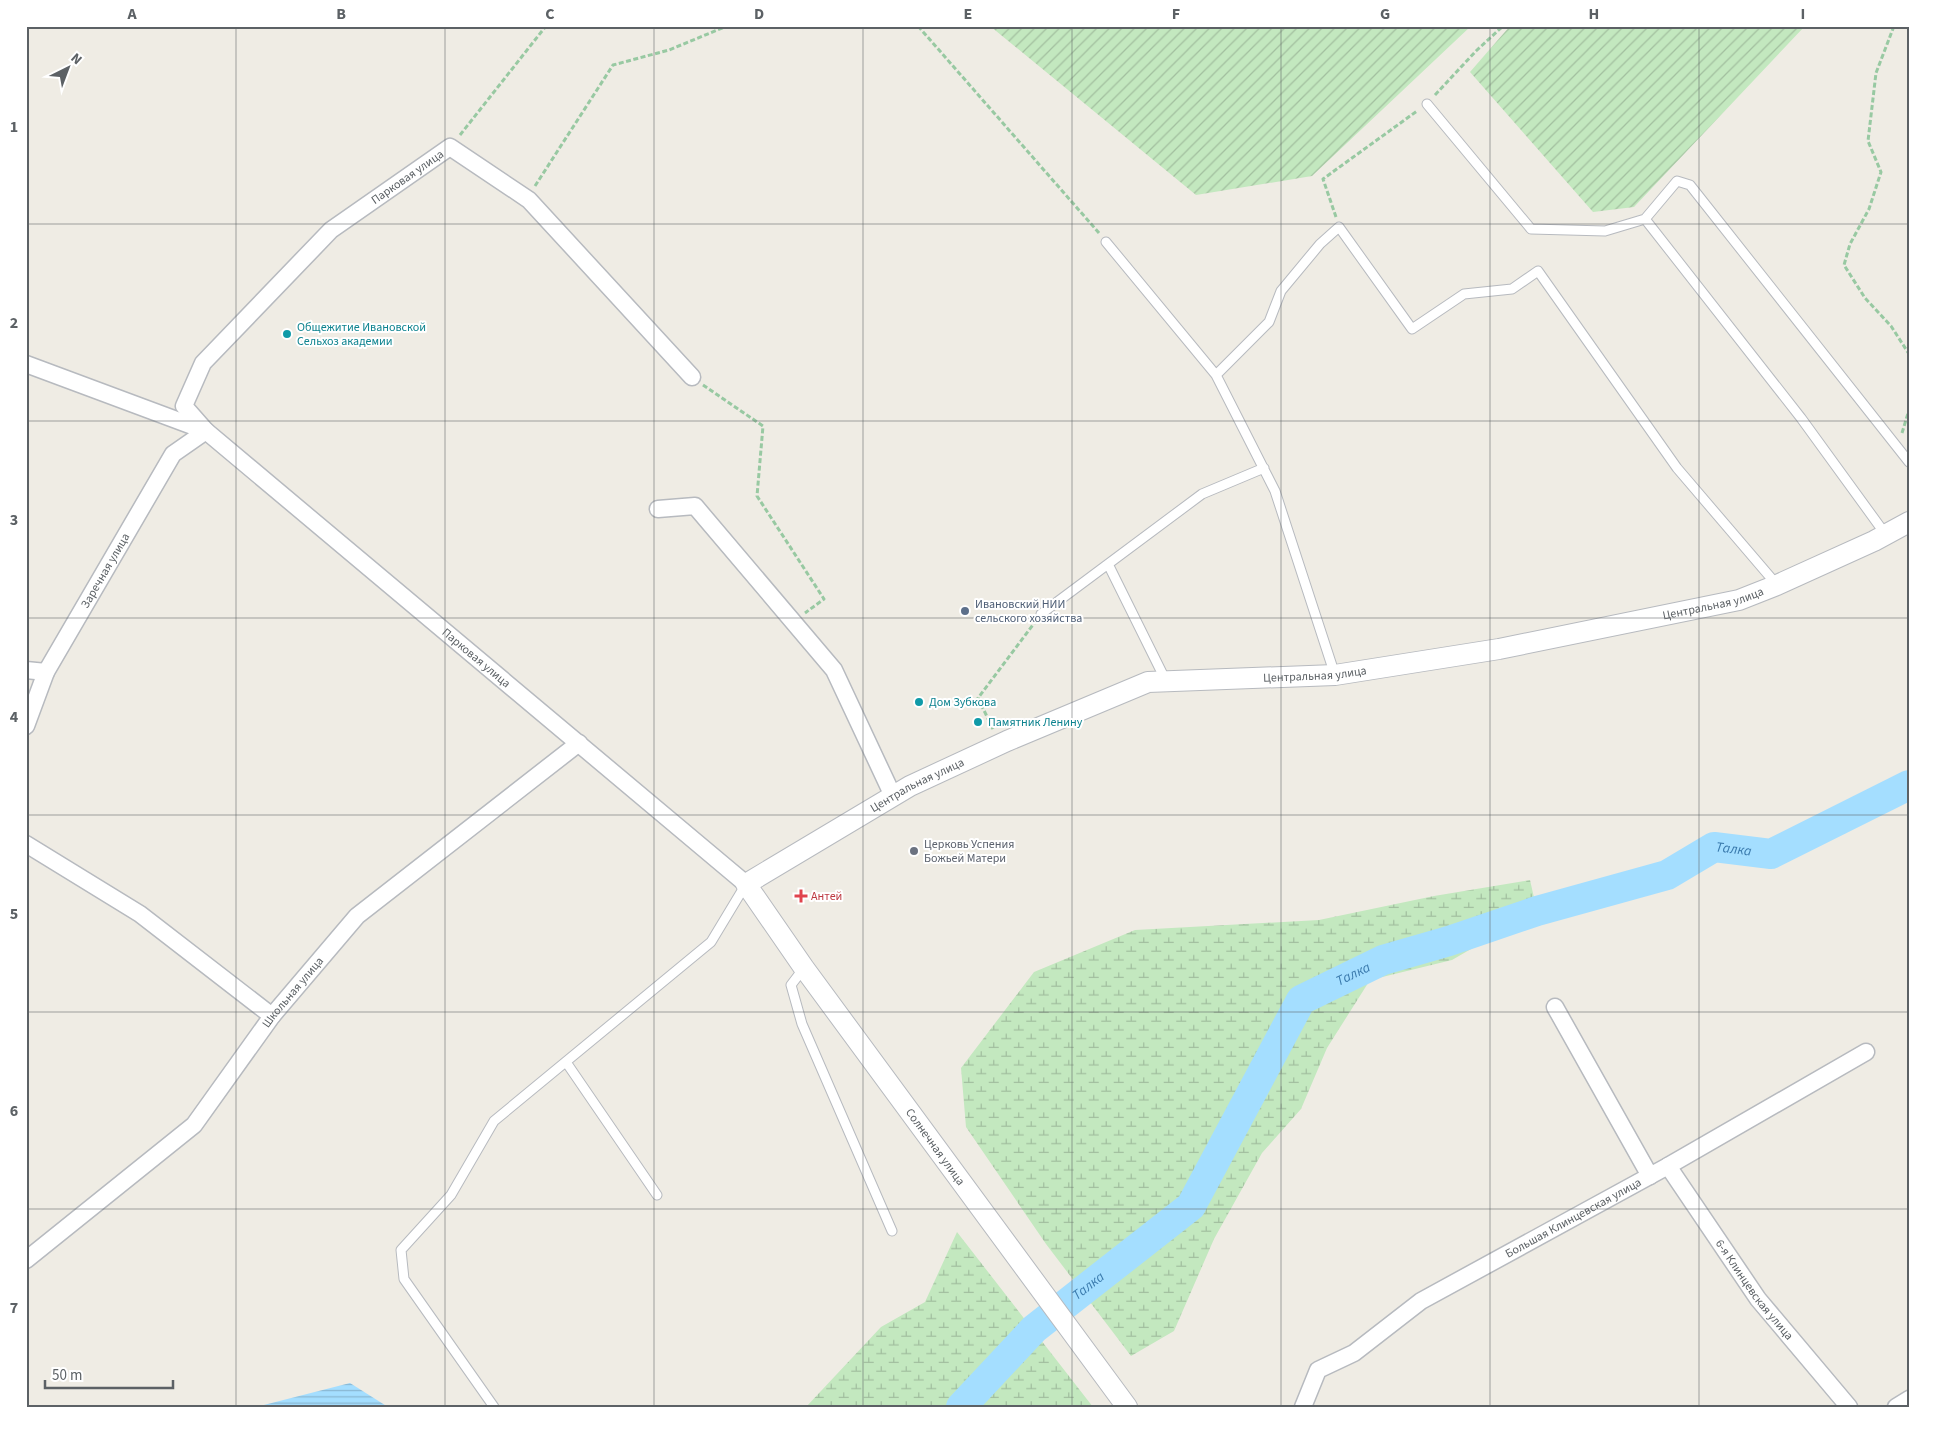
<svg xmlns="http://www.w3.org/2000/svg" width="1935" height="1433" viewBox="0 0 1935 1433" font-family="'Source Sans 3',sans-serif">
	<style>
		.wetland { fill: url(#wetland-marsh) }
		.garden { fill: url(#garden-furrows) }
		.water { fill: url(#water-rules) }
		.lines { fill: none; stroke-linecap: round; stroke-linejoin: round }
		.river { stroke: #a4deff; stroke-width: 30 }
		.service-casing { stroke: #b7babf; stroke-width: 11 }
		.minor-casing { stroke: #b7babf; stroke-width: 19 }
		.tertiary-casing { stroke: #b7babf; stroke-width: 22 }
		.path { stroke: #98c9a2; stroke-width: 3; stroke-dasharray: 5 2.5; stroke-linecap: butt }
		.service { stroke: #fff; stroke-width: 9 }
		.minor { stroke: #fff; stroke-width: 16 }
		.tertiary { stroke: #fff; stroke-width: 20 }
		.grid { fill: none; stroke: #5c6165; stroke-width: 1; stroke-opacity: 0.55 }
		.culture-dot { fill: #0f9aa8; stroke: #fff; stroke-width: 2 }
		.service-dot { fill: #5c6f8a; stroke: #fff; stroke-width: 2 }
		.worship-dot { fill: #6b7280; stroke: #fff; stroke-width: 2 }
		.health-dot { fill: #e0444e; stroke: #fff; stroke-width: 2 }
		.labels { text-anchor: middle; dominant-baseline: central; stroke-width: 4; stroke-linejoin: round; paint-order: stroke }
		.street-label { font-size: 12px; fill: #5c6165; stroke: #fff }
		.culture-label { font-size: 12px; fill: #0d838f; stroke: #fff; text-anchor: start }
		.service-label { font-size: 12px; fill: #4e5e75; stroke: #fff; text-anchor: start }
		.worship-label { font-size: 12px; fill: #5b616d; stroke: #fff; text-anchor: start }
		.health-label { font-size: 12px; fill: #be3a42; stroke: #fff; text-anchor: start }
		.water-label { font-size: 14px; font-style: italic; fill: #3a7aad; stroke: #fff }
		.neatline { fill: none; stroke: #5c6165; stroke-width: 2 }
		.grid-label { font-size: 16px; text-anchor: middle; font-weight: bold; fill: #5c6165 }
	</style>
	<defs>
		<pattern id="wetland-marsh" width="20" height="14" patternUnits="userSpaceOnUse" patternTransform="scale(1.25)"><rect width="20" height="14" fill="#c3e8bf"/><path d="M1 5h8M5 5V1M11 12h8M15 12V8" fill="none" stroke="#a2bf9f"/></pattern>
		<pattern id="garden-furrows" width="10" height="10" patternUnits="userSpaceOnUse" patternTransform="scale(1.25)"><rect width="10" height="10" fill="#c3e8bf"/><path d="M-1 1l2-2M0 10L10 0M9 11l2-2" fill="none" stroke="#a2bf9f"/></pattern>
		<pattern id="water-rules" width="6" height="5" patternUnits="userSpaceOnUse" patternTransform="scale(1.25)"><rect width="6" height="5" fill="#a4deff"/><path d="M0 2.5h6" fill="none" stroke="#89b7d2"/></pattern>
	</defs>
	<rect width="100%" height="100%" fill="#efece4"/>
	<path class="wetland" d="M1530,880L1537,911L1452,960L1370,980L1327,1048L1301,1109L1262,1153L1214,1239L1174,1331L1131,1356L1046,1244L966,1127L961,1068L1034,972L1135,930L1319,920L1434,896Z
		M957,1232L1093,1407H806L881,1327L925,1302Z"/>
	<path class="garden" d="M990,26H1471L1312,176L1196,195Z
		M1510,26H1805L1634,207L1593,212L1470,72Z"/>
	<path class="water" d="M350,1383L388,1407H256Z"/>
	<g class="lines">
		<path class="river" id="s1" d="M961,1407L1034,1329L1191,1206L1301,1000L1383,960L1449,941L1537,911L1667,875L1714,847L1771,854L1909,785"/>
		<g class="service-casing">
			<path id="service" d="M1427,104L1531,229L1605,231L1645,219L1801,418L1886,535
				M1645,219L1677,181L1690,185L1909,462
				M1106,242L1216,375L1275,491L1335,675
				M1216,375L1269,322L1281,291L1320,244L1339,227L1412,329L1464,294L1512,289L1538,271L1677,468L1777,585
				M1108,564L1166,681
				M1041,614L1202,494L1264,468
				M804,968L791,985L802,1024L892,1231
				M566,1062L657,1195
				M494,1407L404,1279L401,1250L451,1195L494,1121L711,942L746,884"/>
		</g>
		<g class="minor-casing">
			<g id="minor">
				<path id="s2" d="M26,364L206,431L746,884"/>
				<path d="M658,509L695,506L834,670L893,796"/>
				<path d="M26,670L46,672"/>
				<path id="s3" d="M26,726L46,672L173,454L206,431L184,406L203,363L331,230L450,147L529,200L692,377"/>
				<path d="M26,844L140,914L272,1016"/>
				<path d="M1555,1007L1650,1176"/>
				<path id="s4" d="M1668,1166L1758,1299L1849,1407"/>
				<path id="s5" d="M26,1260L194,1125L272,1016L357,916L579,743"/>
				<path id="s6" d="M1303,1407L1318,1370L1354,1353L1421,1301L1668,1166L1866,1052"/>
				<path d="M1896,1407L1909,1399"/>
			</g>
		</g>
		<g class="tertiary-casing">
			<g id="tertiary">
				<path id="s7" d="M1127,1407L804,968L746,884L910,786L1007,741L1148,682L1335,675L1499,649L1739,600L1777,585L1874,541L1909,522"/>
			</g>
		</g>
		<path class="path" d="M918,26L1099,233
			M1894,26L1876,73L1868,141L1881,172L1869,209L1850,244L1844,265L1865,298L1891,326L1909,354
			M1435,95L1476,51L1503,26
			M460,135L546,26
			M535,186L613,65L669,50L727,26
			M1336,217L1323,179L1417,111
			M703,385L763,426L757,496L824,599L805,613
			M1902,433L1909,410
			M993,729L978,698L1035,622"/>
		<use href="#service" class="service"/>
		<use href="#minor" class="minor"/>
		<use href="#tertiary" class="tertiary"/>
	</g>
	<path class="grid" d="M236,26V1407M445,26V1407M654,26V1407M863,26V1407M1072,26V1407M1281,26V1407M1490,26V1407M1699,26V1407M26,224H1909M26,421H1909M26,618H1909M26,815H1909M26,1012H1909M26,1209H1909"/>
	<g class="culture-dot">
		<circle cx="287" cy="334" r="5"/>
		<circle cx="919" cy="702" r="5"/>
		<circle cx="978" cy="722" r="5"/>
	</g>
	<circle class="service-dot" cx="965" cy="611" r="5"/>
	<circle class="worship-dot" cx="914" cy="851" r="5"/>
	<path class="health-dot" d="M798.5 888.5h5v5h5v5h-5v5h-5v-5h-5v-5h5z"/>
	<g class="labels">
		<g class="street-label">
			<text stroke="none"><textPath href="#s3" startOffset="708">Парковая улица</textPath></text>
			<text stroke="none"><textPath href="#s3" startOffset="175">Заречная улица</textPath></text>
			<text stroke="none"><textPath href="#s7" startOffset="1670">Центральная улица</textPath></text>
			<text stroke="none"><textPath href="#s2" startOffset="545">Парковая улица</textPath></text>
			<text stroke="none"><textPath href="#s7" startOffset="1265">Центральная улица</textPath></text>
			<text stroke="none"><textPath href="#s7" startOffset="845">Центральная улица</textPath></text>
			<text stroke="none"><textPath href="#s5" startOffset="381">Школьная улица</textPath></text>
			<text transform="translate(935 1147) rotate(54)">Солнечная улица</text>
			<text stroke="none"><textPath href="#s6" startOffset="338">Большая Клинцевская улица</textPath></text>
			<text stroke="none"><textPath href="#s4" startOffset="151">6-я Клинцевская улица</textPath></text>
		</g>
		<g class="culture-label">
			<text x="297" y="327">Общежитие Ивановской<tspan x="297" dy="14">Сельхоз академии</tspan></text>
			<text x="929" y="702">Дом Зубкова</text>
			<text x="988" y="722">Памятник Ленину</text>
		</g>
		<g class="service-label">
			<text x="975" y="604">Ивановский НИИ<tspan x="975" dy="14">сельского хозяйства</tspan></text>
		</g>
		<g class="worship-label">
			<text x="924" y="844">Церковь Успения<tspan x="924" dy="14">Божьей Матери</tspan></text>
		</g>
		<g class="health-label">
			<text x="811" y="896">Антей</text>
		</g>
		<g class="water-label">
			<text stroke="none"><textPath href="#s1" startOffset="1002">Талка</textPath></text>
			<text stroke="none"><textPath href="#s1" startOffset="598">Талка</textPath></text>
			<text stroke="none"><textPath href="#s1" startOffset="176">Талка</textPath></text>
		</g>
	</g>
	<rect width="1935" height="1433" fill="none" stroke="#ffffff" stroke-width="55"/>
	<g transform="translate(68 68) rotate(42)" stroke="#ffffff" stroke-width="4" paint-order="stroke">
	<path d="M0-4L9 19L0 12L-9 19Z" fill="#5c6165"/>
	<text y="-8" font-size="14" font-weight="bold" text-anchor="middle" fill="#5c6165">N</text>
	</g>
	<path d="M45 1380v8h128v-8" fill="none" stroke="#5c6165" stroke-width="2.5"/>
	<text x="52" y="1380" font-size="15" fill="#5c6165" stroke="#ffffff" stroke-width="4" paint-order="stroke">50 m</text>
	<rect x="28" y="28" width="1880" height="1378" class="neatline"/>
	<g class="grid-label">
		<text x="132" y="19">A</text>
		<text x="341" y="19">B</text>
		<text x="550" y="19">C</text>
		<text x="759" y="19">D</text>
		<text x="968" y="19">E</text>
		<text x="1176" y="19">F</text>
		<text x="1385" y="19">G</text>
		<text x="1594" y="19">H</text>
		<text x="1803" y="19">I</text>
		<text x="14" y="132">1</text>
		<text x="14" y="328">2</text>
		<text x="14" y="525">3</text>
		<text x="14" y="722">4</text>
		<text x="14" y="919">5</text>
		<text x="14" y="1116">6</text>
		<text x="14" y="1313">7</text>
	</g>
</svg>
